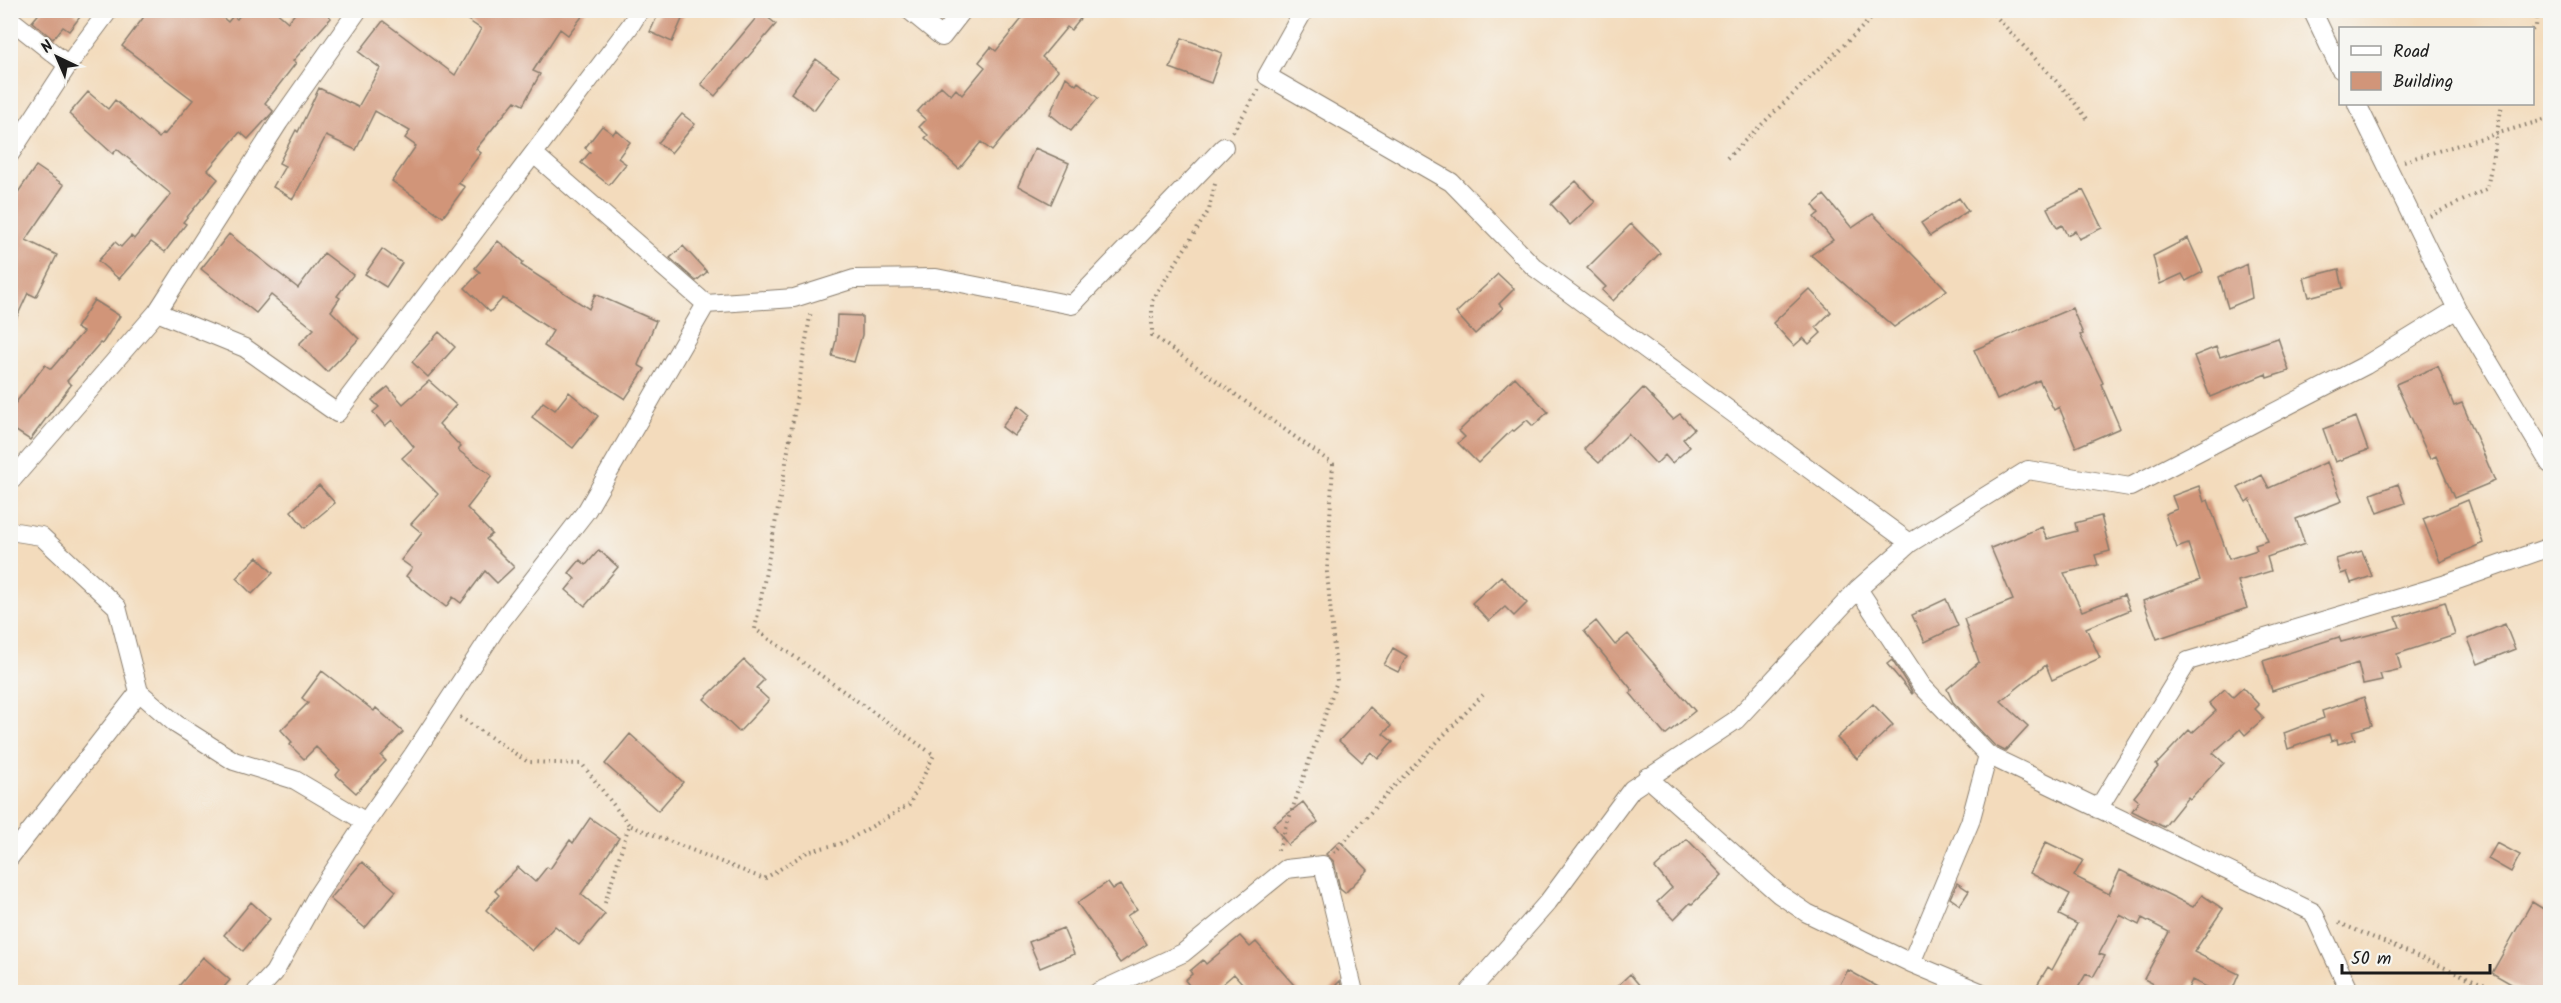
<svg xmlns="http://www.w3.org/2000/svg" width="2561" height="1003" viewBox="0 0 2561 1003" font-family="Kalam,sans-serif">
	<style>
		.building { fill: #d19579 }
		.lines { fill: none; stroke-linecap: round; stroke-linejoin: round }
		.minor-casing { stroke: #887c6c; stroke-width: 20 }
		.path { stroke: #887c6c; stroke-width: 4; stroke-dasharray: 1.5 4.5; stroke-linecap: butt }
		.minor { stroke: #fff; stroke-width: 18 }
	</style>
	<rect width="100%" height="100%" fill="#f6f6f2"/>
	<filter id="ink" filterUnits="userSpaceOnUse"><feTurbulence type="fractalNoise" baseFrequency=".0167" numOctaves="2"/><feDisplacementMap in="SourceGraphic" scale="12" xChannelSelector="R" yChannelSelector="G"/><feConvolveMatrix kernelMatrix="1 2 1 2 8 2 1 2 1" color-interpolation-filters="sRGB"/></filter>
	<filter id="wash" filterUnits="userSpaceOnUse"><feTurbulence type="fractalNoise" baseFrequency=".008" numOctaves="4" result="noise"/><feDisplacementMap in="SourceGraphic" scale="24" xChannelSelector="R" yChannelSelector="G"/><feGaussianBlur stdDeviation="1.35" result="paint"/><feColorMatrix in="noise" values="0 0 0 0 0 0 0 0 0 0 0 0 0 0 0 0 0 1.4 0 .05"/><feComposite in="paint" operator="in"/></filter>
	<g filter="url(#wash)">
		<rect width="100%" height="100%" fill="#f3dbbc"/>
		<g id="blocks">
			<path class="building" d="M42,10H76L74,13L80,17L69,31L63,27L53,39L32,22Z
				M149,10H214L228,22L233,16L237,19L244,10H274L288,22L298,10H323L331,18L293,61L296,63L265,103L273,111L272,113L248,139L240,132L208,170L218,179L183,222L186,224L165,252L151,242L119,279L98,261L115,242L121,247L131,236L134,239L171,194L117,149L113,154L69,114L88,92L108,109L115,100L159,138L163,133L165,134L193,100L122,46Z
				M453,10H587L568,35L560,29L533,71L540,74L523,105L515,101L476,149L481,153L458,183L465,187L443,217L392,181L416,146L405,138L410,131L375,111L356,150L326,136L293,199L273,187L285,166L279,163L296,130L298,132L319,88L358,107L380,68L359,52L383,21L455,75L481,29Z
				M660,10H686L672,42L650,32Z
				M1029,10H1087L1071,30L1067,27L1042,57L1058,70L992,151L981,142L959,169L925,138L928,135L919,127L926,120L917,112L941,86L951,95L956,89L962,95L985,67L979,62L991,47L996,51Z
				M761,12L776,24L715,96L701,84Z
				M1182,38L1222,53L1211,83L1170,68Z
				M816,59L839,76L814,110L791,93Z
				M1066,77L1076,85L1078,82L1098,98L1071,131L1050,114Z
				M682,114L695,124L671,153L658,143Z
				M602,126L613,134L616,130L630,142L618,158L626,164L609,185L581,163L590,152L585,148Z
				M1035,148L1069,163L1051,204L1018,186Z
				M36,166L64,185L26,240L57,255L36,297L28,293L10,332V204Z
				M1576,181L1595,202L1570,225L1551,204Z
				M2083,190L2102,228L2079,239L2075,231L2067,235L2062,225L2057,228L2047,208Z
				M1824,195L1852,228L1873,214L1947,290L1894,327L1811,255L1833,240L1814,217L1819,213L1813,205Z
				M1959,198L1968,211L1930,236L1921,223Z
				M1631,224L1660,253L1613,301L1602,290L1606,287L1587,268Z
				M229,234L298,288L324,253L353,275L337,296L340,298L331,311L359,339L327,372L299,344L314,329L271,295L256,313L201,269Z
				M2188,238L2203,272L2186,281L2182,274L2160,284L2153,256Z
				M498,241L523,262L521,265L589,309L595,294L656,321L638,365L645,369L625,399L544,346L553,331L503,298L490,312L465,288L480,272L475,268Z
				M683,246L707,272L696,281L670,258Z
				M382,249L402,263L386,287L365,274Z
				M2247,264L2252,298L2228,308L2219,277Z
				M2339,269L2343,288L2309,297L2304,278Z
				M1498,274L1514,289L1499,304L1503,308L1475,334L1456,313Z
				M1809,289L1831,312L1816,327L1821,333L1809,344L1803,338L1794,346L1773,323Z
				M94,300L120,316L102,344L100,343L67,381L71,385L30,440L10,427V410L45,365L51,369L83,332L76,328Z
				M2072,308L2083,334L2080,335L2103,383L2101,384L2120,428L2076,447L2059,407L2054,410L2039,380L1997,400L1974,350Z
				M837,315L862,316V335L854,362L832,356L836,340Z
				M439,332L455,347L428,377L412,362Z
				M2278,338L2289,371L2267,378L2266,374L2210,397L2194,356L2216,347L2220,357Z
				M2438,366L2454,406L2462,403L2495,481L2454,498L2436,456L2430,459L2396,384Z
				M1515,377L1548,412L1533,426L1527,420L1514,431L1512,430L1478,463L1458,443L1465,437L1459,431Z
				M429,381L456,405L439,424L461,447L458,450L492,476L467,508L492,534L486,539L514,567L497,583L485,571L461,603L453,597L446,607L406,576L412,568L401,560L422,533L411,524L438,494L402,458L414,447L392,420L385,426L373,412L379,407L372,400L388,387L403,404Z
				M1643,388L1673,419L1680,414L1694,429L1683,439L1690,447L1672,463L1665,455L1656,464L1628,434L1599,463L1584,449Z
				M569,392L598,416L573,448L532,417L543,402L555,410Z
				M1018,405L1030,415L1014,436L1002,427Z
				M2356,417L2368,450L2335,462L2323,429Z
				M2327,462L2342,501L2296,519L2305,544L2267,557L2271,571L2238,581L2247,608L2157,639L2143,601L2200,580L2188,544L2177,548L2165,514L2177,509L2172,496L2199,486L2204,502L2208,500L2229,559L2257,550L2255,545L2268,541L2250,499L2246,502L2238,488L2262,475L2269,488Z
				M2398,484L2405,503L2378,513L2371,494Z
				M319,485L335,503L305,528L291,511Z
				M2468,500L2483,543L2440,562L2423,519Z
				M2101,516L2110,551L2095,555L2098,565L2064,573L2082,611L2124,595L2130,610L2086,628L2100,658L2052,680L2046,665L2001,701L2028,726L2005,751L1995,746L1953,702L1947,689L1979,662L1964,619L2013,600L1991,548L2042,527L2047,539L2077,531L2075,523Z
				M599,550L618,567L585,606L566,590L575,579L569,573L580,560L586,565Z
				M2362,551L2372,576L2351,583L2347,572L2341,574L2336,559Z
				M257,557L273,573L252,594L236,578Z
				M1501,576L1527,603L1514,616L1505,607L1489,621L1472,603Z
				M1946,599L1958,626L1925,642L1912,615Z
				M2445,602L2455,635L2397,654L2401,669L2380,674L2382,680L2363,684L2358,663L2272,691L2263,661L2339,637L2341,642L2400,627L2396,617Z
				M1596,621L1615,645L1628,634L1695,711L1665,735L1630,693L1633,691L1584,631Z
				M2505,624L2515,649L2478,664L2468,639Z
				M1393,648L1407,656L1398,672L1384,665Z
				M744,660L764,680L756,688L769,700L739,732L704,699Z
				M1892,660L1913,693L1912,694L1887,664Z
				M322,671L374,711L376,708L403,732L381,756L386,761L356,793L336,775L340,770L316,747L304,759L290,745L292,742L281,730L308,703L302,698Z
				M2243,688L2259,705L2255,709L2264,718L2245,735L2240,729L2213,753L2224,763L2190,799L2188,797L2164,827L2132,811L2139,801L2134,797L2158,767L2156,765L2189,730L2192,733L2216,711L2209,703L2225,689L2233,697Z
				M2364,697L2372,725L2352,731L2355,739L2338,744L2337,739L2331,741L2329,734L2288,749L2284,733L2324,718L2322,711Z
				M1873,704L1893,725L1857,759L1837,738Z
				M1370,707L1391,726L1383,734L1393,742L1378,759L1371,752L1362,762L1339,741Z
				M630,734L683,782L658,811L605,764Z
				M1303,802L1318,822L1288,845L1273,825Z
				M590,818L619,838L581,894L605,914L579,945L555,926L532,951L486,910L499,895L495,891L518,867L535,882L547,867L550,869L570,840L573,843Z
				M1687,839L1722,875L1692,904L1690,903L1674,919L1657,902L1672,888L1655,868Z
				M1340,841L1368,870L1345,893L1340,889L1334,862L1326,854Z
				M2046,842L2083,860L2074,876L2109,894L2120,870L2193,907L2202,895L2223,909L2194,952L2239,974L2231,993H2219L2192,980L2186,993H2171L2144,979L2169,932L2142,918L2139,925L2120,915L2099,954L2105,956L2093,977L2086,974L2075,993H2032L2048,967L2052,970L2077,924L2059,915L2070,894L2030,873Z
				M2497,843L2520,855L2511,872L2488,859Z
				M362,862L396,891L365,928L330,899Z
				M1108,882L1113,889L1120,885L1137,909L1127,916L1147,944L1120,963L1077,903Z
				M1957,883L1969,891L1960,905L1950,898Z
				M251,902L270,919L243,951L224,935Z
				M2532,902L2550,913V993H2527L2492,973Z
				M1063,928L1074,954L1040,968L1029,942Z
				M1240,936L1250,947L1256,942L1301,993H1251L1234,974L1212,993H1195L1185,980L1192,974L1190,971L1203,960L1206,964Z
				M203,957L230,980L219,993H173Z
				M1848,970L1889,993H1835Z
				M1630,974L1646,993H1610Z
				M1340,981L1343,993H1328Z"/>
		</g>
	</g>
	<g filter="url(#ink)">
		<use href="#blocks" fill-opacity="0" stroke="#887c6c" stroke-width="1.5"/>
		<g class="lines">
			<g class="minor-casing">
				<path id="minor" d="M909,10L942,37L963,10
					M1304,10L1267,76L1451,182L1534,267L1910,543
					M2312,10L2340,69
					M10,19L68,65
					M10,154L68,65L109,10
					M706,304L794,298L854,279L936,278L1072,305L1224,147
					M2457,309L2550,464
					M157,312L245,348L337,413L630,26L640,10
					M10,482L157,312L279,122L358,10
					M10,531L41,536L117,607L139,692
					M1858,589L1922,686L1988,755L2313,912L2350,992
					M1647,777L1779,894L1807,913L1911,963L1980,992
					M2098,809L2188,661L2446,584L2550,547
					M10,857L139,692L176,724L234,761L295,780L366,822L413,755L498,625L587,510L706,304L534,154
					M1911,963L1970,822L1988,755
					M256,992L274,973L317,896L366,822
					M1098,992L1183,953L1286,869L1323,865L1354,992
					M1469,992L1548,902L1632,789L1736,720L1858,589L1910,543L2028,470L2130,487L2366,365L2457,309L2357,104"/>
			</g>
			<path class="path" d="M1990,10L2068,94L2088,120
				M1681,13L1686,10
				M2532,30L2536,26L2538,10
				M1233,132L1259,89
				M1727,158L1880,10
				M2404,161L2550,118
				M1215,184L1209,210L1152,301V335L1333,464L1327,572L1337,681L1277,853
				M2430,216L2487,189L2502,104
				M460,717L528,762L582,764L629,825
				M1334,853L1397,783L1483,695
				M605,903L629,825L764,879L809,851L843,843L909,805L934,755L755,629L781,493L811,310
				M2339,923L2502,992"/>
			<use href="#minor" class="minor"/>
		</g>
	</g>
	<rect width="2561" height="1003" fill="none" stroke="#f6f6f2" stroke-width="36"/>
	<rect x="2339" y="27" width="195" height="78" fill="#f6f6f2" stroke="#9f9f9c" stroke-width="1.5"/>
	<rect x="2351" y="46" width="30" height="9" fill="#ffffff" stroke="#9f9f9c" stroke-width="1.5"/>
	<text x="2393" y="57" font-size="18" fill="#1c1c1c">Road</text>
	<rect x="2351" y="72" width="30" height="18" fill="#d19579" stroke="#9f9f9c" stroke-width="1.5"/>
	<text x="2393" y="87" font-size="18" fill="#1c1c1c">Building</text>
	<g transform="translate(57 57) rotate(316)" stroke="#f6f6f2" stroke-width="4.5" paint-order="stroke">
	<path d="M0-4.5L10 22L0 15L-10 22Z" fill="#1c1c1c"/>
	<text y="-9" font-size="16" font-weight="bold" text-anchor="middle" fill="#1c1c1c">N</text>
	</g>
	<path d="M2342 964v9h148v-9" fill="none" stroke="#1c1c1c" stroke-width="3"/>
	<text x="2351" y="964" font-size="18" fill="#1c1c1c" stroke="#f6f6f2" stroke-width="4.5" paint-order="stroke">50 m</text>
</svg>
